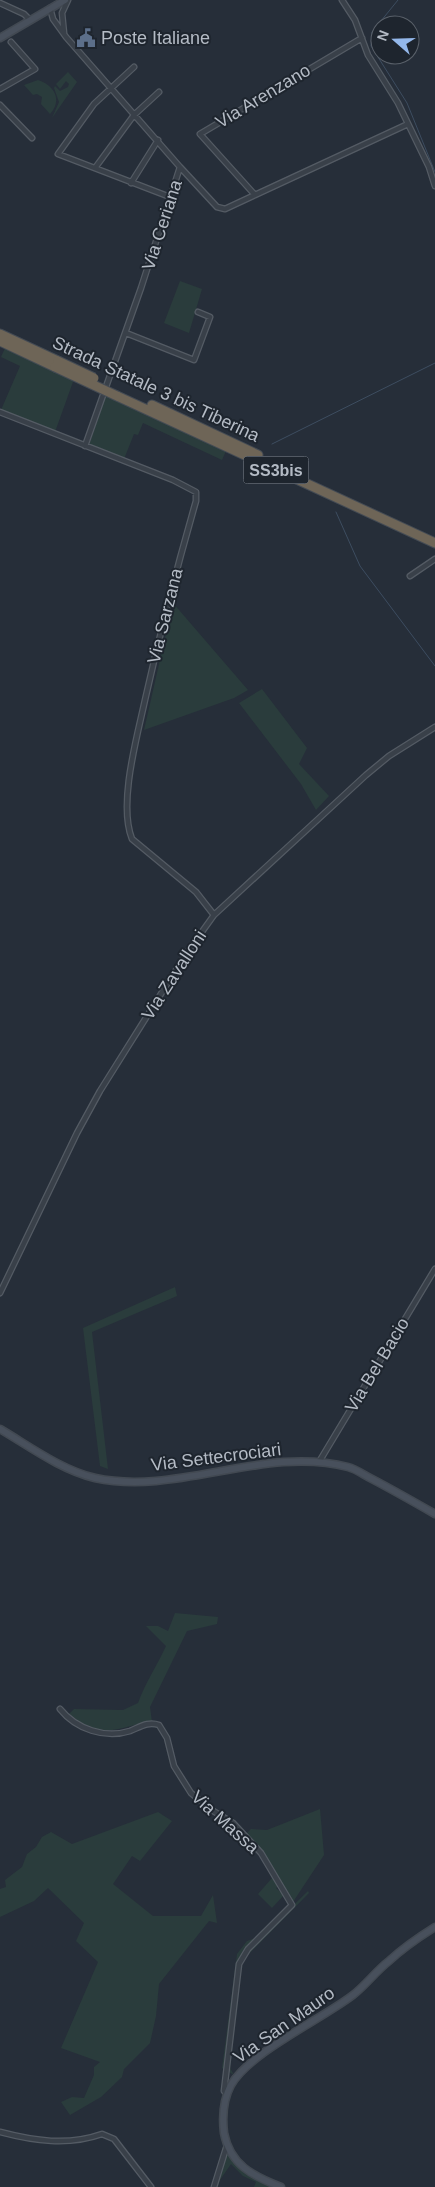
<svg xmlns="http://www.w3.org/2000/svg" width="435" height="2187" viewBox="0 0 435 2187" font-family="Arial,sans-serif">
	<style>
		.green { fill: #2a3c3c }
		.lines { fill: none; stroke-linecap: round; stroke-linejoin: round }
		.stream { stroke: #3d4d60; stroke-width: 1 }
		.street-casing { stroke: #545b64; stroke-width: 7 }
		.secondary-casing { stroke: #424952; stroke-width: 9 }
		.highway-casing { stroke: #444b54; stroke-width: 11 }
		.street { stroke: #394049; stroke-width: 4.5 }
		.secondary { stroke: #48505c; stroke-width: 6 }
		.highway { stroke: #6e6557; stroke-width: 9 }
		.highway-bridge-casing { stroke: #444b54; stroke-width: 11; stroke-linecap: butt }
		.highway-bridge { stroke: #6e6557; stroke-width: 9 }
		.labels { text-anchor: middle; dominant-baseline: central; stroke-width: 4; stroke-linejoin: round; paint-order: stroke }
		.shield { fill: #1e252e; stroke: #878e98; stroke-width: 1 }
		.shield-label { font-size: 16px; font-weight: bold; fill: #b4bbc5 }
		.poi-label { font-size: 18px; fill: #b4bbc5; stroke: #1e252e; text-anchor: start }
		.street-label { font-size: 18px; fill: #b4bbc5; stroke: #1e252e }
	</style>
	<rect width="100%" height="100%" fill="#262e39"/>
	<path class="green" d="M68,72L77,82L52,118L59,102L54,88L55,86L60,91L68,87L69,84L66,81L60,89L56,84Z
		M38,80C54,85 63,100 50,114L41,104L42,97L37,94L33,95L24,85Z
		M180,281L202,289L189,333L164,323Z
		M5,348L74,379L55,432L1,410L20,366L1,357Z
		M106,395L226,451L222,460L143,423L138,435L134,434L124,459L89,445Z
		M173,603L248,690L234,698L144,730Z
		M262,689L307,748L299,764L329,796L316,810L301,784L239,703Z
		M175,1287L177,1296L92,1332L108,1469L100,1466L83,1328Z
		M175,1613L218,1617L217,1624L187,1631L150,1707L152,1722C115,1726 105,1743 69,1714L74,1709L123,1710L138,1703C145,1683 157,1666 166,1646L146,1626H158L168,1631Z
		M320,1809L324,1855L293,1902L260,1848L246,1834L251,1829L267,1830Z
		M158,1812L172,1821L140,1861L132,1856L113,1884L153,1916H201L213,1895L217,1923L209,1921L159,1984L156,2016L150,2043L124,2069L122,2077L101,2097L70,2115L61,2102L72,2097L84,2098L94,2075V2067L100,2062L61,2048L98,1962L76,1941L84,1923L48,1888L34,1901L0,1917V1889L6,1887L5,1880L22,1867L27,1854L36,1847L42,1837L51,1832L72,1844Z
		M259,1853L278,1886L276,1888L284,1895L272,1908L258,1894L272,1878Z
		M308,1891L309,1893L246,1957L242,1965L230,2068L234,2075L222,2068L237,1954L247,1941L256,1938L241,1956L238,1966L262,1936Z
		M227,2150C237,2171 254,2179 275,2187H254L256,2182L243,2176L231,2164L220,2180L218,2187H215Z"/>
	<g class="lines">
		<path class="stream" d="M398,0L372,32L371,46L407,103L435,172
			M272,444L435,363
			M336,512L360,566L435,666"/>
		<g class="street-casing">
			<path id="street" d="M342,0L355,20L368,55L398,103L429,167L435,186
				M0,3L24,14L30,20
				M50,8L53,19L66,37L180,167L141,288L85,446
				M64,33L62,13L68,0
				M362,38L200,134L255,195L408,124
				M134,67L94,104L58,154L170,197
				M0,89L35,69L11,42
				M0,105L32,138
				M180,167L217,207L225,209L255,195
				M95,168L134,115L159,92
				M131,183L158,140
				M126,333L194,360L210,317L198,312
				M0,412L173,480L196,492V501C177,567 160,633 145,700C137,737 118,804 132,839L196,892L214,915
				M410,576L435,559
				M0,1293L77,1133L100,1091L186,954L214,915L366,775L389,756L435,727
				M319,1462L435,1269
				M60,1709C76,1729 105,1739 130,1731C140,1727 148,1721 159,1725L167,1738L174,1766L191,1793L210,1809L233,1823L261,1853L292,1905L248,1949L239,1964L224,2091L227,2094
				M0,2132C34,2141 68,2146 102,2134L114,2139L151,2187
				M214,2187L227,2145"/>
		</g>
		<g class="secondary-casing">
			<path id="secondary" d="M0,38L65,0
				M0,1429C29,1446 61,1470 95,1478C178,1496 265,1445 348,1467C356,1469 364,1475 372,1479C393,1490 414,1502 435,1514
				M281,2187C253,2176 230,2165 224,2133C222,2116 223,2100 231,2085C250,2052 322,2019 353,1995C366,1985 376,1971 389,1961C403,1948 419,1937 435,1927"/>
		</g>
		<g class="highway-casing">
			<path id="highway" d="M0,334L58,361
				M0,341L55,367
				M117,396L435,543
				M152,405L258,455"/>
		</g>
		<use href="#street" class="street"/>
		<use href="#secondary" class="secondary"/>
		<use href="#highway" class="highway"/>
		<g class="highway-bridge-casing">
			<path id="highway-bridge" d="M58,361L94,378
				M55,367L117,396"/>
		</g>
		<use href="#highway-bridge" class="highway-bridge"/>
	</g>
	<defs>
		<g id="civic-bare" transform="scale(1.5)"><path d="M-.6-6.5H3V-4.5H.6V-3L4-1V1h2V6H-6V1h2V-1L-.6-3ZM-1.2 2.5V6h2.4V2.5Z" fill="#5c6f8a" stroke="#1e252e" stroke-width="2.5" paint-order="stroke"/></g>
	</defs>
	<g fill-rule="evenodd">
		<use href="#civic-bare" x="86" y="38"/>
	</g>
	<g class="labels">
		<rect class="shield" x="243.5" y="456.5" width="65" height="27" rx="4"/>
		<g class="shield-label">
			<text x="276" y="470">SS3bis</text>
		</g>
		<g class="poi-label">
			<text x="101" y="38">Poste Italiane</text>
		</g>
		<g class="street-label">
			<text transform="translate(263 96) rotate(-31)">Via Arenzano</text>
			<text transform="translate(162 225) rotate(-72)">Via Ceriana</text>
			<text transform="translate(156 389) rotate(25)">Strada Statale 3 bis Tiberina</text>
			<text transform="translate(165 616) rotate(-76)">Via Sarzana</text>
			<text transform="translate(174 975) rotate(-57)">Via Zavalloni</text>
			<text transform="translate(377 1365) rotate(-59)">Via Bel Bacio</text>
			<text transform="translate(216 1457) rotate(-7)">Via Settecrociari</text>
			<text transform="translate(225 1822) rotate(42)">Via Massa</text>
			<text transform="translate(284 2025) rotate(-35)">Via San Mauro</text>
		</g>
	</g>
	<g transform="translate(395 40) rotate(290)"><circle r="24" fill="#1e252e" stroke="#5a616a"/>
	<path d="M0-4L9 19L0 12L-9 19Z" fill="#94b8eb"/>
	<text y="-8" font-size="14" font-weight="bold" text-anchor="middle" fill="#b4bbc5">N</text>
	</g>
</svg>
